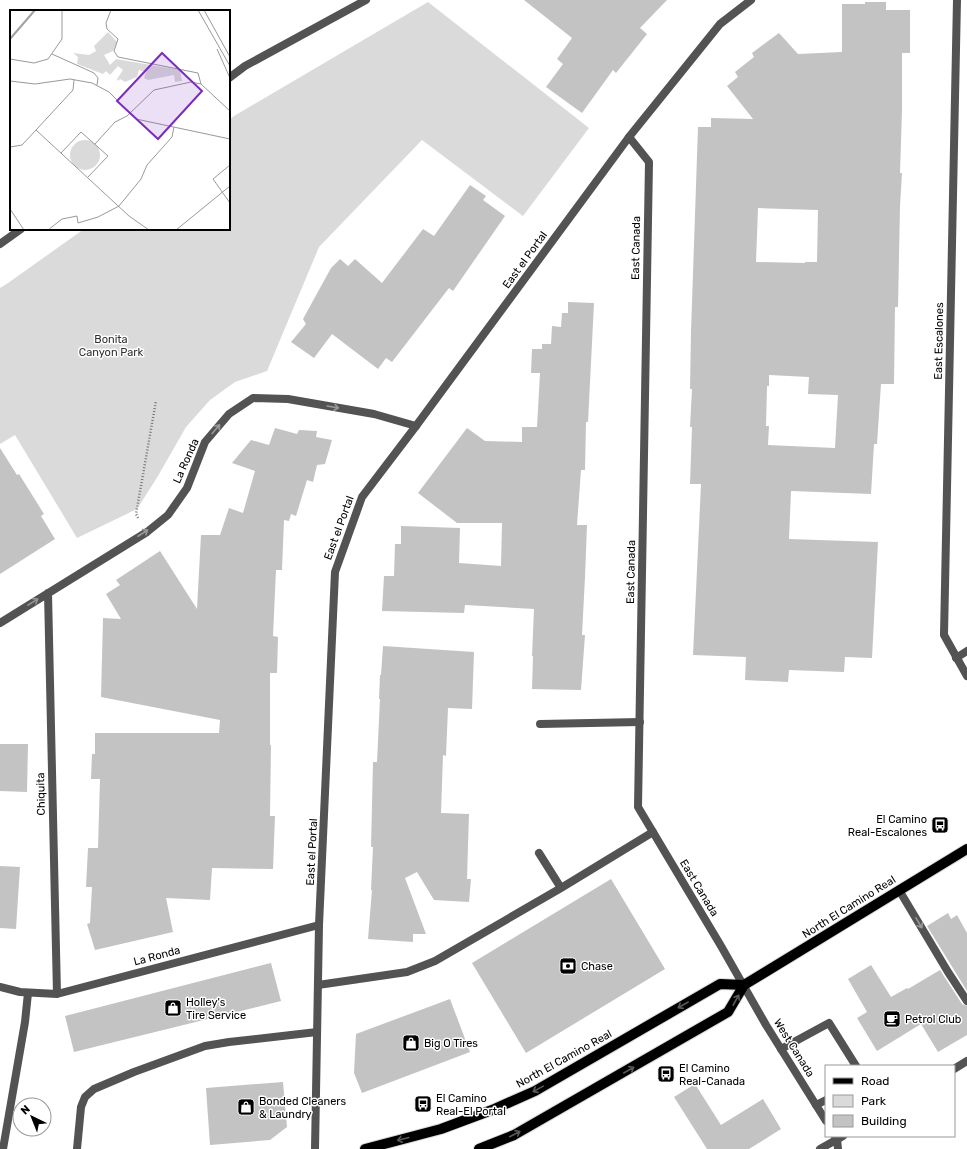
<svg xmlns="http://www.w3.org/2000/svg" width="967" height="1149" viewBox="0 0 967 1149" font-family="Rubik,sans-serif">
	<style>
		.green { fill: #dadada }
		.building { fill: #c3c3c3; fill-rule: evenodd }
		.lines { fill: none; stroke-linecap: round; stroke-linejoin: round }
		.primary-casing { stroke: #dbdbdb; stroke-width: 12 }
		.path { stroke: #757575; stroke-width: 2.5; stroke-dasharray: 1 2; stroke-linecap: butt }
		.service { stroke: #535353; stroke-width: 8 }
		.minor { stroke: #535353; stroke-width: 8 }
		.tertiary { stroke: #535353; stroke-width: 8 }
		.primary { stroke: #000; stroke-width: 10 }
		.oneway { stroke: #989898 }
		.oneway2 { stroke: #595959 }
		.labels { text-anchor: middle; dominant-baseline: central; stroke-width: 3; stroke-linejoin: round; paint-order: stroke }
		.street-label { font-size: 11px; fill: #000; stroke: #fff }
		.park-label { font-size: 11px; fill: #313131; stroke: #fff }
		.poi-label { font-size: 11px; fill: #000; stroke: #fff; text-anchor: start }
		.inset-river { fill: none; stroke: #a1a1a1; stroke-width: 2 }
		.inset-road { fill: none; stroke: #999; stroke-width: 1 }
		.view { fill: #7b2cbf; fill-opacity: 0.15; stroke: #7b2cbf; stroke-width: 2 }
		.inset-edge { fill: none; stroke: #000; stroke-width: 2 }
	</style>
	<rect width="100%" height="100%" fill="#fff"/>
	<path class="green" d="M428,2L589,128L523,216L422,140L319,247L267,371L235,382L210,400L186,427L158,476L137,509L77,538L15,435L0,444V288L8,283L84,229H229V120L234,116Z"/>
	<path class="building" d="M524,0H667L640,28L647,34L616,73L613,70L582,113L546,87L563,64L557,59L572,38Z
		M865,2H886V10H910V53H902V110L900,173H902L900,206L898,307H895L894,384H881L877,444H874L871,494L791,491L789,539L878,542L872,658L845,657L844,672L789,670L788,682L745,680L746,657L693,655L701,484H690L692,427H690L692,389H690L691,332L698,127H711V118L753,119L727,86L738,77L735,72L754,57L752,53L779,33L798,54L842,52V4H865ZM758,208L818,210L817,262H805V263L756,262ZM769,375L809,377L808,394L838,395L835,448L768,445L769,426H766L767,386H769Z
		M470,185L486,196L483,200L505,216L453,291L449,288L392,362L386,358L378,369L332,334L314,358L291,342L306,324L303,319L331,268L340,259L348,266L355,259L382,283L423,229L434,236Z
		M568,302L594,303L588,422H586L585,470H581L577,525H587L585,577L582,635H585L581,690L532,689L533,656H532L534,609L465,605L464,613L382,611L384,576H394L395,544H401V526L460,528L459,563L501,566L502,523H457L418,493L467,428L485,441L522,442V427H537L540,373H531L532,349H542V344H551L552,326L561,327L562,313H568Z
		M275,428L297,434L299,430L317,431L316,437L332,440L325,464L317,465L313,482L307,480L296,516L291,514L289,521L284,520L282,570H276L273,636L278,637L277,673H270V745H271L270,816H275L273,869L212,868L210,900L166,898L173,932L95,950L87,924L90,923L92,887H86L88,848H98L100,779H91L92,754H95V733H219L220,720L101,697L103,618L121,619L106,594L120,585L116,580L160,551L197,609L201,535H220L229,508L243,513L255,471L232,463L251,440L269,445Z
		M0,448L17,475L19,474L44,514L41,516L55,539L0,574Z
		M383,646L474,652L472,709L448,708L446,756L443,755L441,813L469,814L467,879H471L469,902L434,900L417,872L405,878L426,934H413V942L368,939L372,890H371L373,847H371L373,762H377L380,699H379L380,675H381Z
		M0,744H28L27,792L0,791Z
		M0,866L20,867L16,929L0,928Z
		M611,879L665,969L526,1053L472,963Z
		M948,913L951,919L957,915L967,933V991L927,926Z
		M271,963L281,1001L74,1052L65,1016Z
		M871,965L891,997L907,988L908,989L940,970L962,1004L967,1006V1035L938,1052L921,1024L877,1051L857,1018L867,1012L848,979Z
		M450,999L470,1052L362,1093L354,1073L356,1034Z
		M283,1082L287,1127L270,1140L210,1145L206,1088Z
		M695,1084L721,1125L763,1099L781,1129L749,1149H707L674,1097Z"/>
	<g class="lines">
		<g class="primary-casing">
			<path id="primary" d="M365,1149L441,1129L492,1110L535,1091L720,984L744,985
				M479,1149L514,1135L728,1012L744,985L967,849"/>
		</g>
		<path class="path" d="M138,518L136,514L156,401"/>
		<path class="service" d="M956,658L967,651
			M540,724L640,722
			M539,853L561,888
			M899,890L948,972L967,1001
			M318,985L407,972L435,961L561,888L653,832
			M781,1049L829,1023L856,1066
			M954,1069L967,1061
			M816,1105L826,1100
			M3,1149L25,1022L28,993
			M77,1149L81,1107L85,1097L94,1089L134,1072L205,1046L229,1042L317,1032
			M820,1149L843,1136"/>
		<path class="minor" d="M957,0L944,635L967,676
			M629,137L649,162L638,807L721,946L766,1025L826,1121
			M48,593L57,994
			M0,623L147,532L168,515L187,488L205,442L229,414L253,398L288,399L374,414L416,426
			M0,987L20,992L57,994L319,925
			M835,1136L837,1139L838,1149"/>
		<path class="tertiary" d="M229,78L245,66L366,0
			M0,244L21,229
			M315,1149L319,925L335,572L362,497L416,426L629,137L720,24L751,0"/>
		<use href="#primary" class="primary"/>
	</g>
	<defs><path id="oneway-shaft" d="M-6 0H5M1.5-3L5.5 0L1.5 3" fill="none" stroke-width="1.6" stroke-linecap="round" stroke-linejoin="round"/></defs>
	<g class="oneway">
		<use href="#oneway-shaft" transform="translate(333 407) rotate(10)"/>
		<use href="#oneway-shaft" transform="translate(216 429) rotate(-50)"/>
		<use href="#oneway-shaft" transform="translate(143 533) rotate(-33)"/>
		<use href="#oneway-shaft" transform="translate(33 602) rotate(-32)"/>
		<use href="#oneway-shaft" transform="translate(919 923) rotate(59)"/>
	</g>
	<g class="oneway2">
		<use href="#oneway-shaft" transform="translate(736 1000) rotate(-61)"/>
		<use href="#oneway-shaft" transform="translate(683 1005) rotate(150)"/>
		<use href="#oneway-shaft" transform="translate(629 1070) rotate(-30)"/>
		<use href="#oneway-shaft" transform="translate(538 1089) rotate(151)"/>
		<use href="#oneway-shaft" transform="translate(515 1134) rotate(-27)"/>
		<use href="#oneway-shaft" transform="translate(403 1139) rotate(166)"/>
	</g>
	<defs>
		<g id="bus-square" transform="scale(0.9)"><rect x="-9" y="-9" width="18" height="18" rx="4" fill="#000" stroke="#fff"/><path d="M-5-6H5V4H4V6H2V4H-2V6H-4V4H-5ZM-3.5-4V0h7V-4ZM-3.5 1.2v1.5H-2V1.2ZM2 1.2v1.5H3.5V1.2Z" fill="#fff"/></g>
		<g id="bank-square" transform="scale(0.9)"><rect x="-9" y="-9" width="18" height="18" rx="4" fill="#000" stroke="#fff"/><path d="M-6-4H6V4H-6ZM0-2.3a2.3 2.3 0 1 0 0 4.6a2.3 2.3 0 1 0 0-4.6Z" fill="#fff"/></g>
		<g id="shop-square" transform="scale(0.9)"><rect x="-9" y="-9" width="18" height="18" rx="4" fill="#000" stroke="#fff"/><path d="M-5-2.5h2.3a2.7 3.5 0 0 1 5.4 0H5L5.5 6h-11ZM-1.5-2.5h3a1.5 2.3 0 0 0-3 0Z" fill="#fff"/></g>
		<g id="cafe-square" transform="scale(0.9)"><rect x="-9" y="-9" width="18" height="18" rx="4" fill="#000" stroke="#fff"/><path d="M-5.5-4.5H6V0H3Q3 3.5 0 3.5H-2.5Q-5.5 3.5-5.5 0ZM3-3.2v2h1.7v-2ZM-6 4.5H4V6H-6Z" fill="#fff"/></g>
	</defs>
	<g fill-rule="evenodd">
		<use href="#bus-square" x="940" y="825"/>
		<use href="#bank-square" x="568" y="966"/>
		<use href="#shop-square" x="173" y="1008"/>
		<use href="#cafe-square" x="892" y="1019"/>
		<use href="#shop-square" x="411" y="1043"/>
		<use href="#bus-square" x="666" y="1074"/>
		<use href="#bus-square" x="423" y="1104"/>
		<use href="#shop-square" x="246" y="1107"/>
	</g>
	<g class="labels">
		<g class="street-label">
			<text transform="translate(636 248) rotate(-89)">East Canada</text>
			<text transform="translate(525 260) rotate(-54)">East el Portal</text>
			<text transform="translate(939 341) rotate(-89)">East Escalones</text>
			<text transform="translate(186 461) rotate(-66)">La Ronda</text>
			<text transform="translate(339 528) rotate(-70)">East el Portal</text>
			<text transform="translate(631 572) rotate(-89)">East Canada</text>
			<text transform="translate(41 794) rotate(-91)">Chiquita</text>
			<text transform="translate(312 852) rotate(-87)">East el Portal</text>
			<text transform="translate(699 888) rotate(59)">East Canada</text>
			<text transform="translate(849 907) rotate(-32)">North El Camino Real</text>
			<text transform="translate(157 956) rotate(-15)">La Ronda</text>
			<text transform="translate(794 1048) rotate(58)">West Canada</text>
			<text transform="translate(564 1059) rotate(-29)">North El Camino Real</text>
		</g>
		<g class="park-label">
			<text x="111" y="339">Bonita<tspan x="111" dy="13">Canyon Park</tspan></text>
		</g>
		<g class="poi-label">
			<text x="927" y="819" text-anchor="end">El Camino<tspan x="927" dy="13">Real-Escalones</tspan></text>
			<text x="581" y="966">Chase</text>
			<text x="186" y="1002">Holley's<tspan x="186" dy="13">Tire Service</tspan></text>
			<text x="905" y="1019">Petrol Club</text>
			<text x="424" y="1043">Big O Tires</text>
			<text x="679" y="1068">El Camino<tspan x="679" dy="13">Real-Canada</tspan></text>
			<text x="436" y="1098">El Camino<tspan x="436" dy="13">Real-El Portal</tspan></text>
			<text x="259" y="1101">Bonded Cleaners<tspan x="259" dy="13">&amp; Laundry</tspan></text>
		</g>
	</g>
	<g transform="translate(10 10)">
		<rect width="220" height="220" fill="#fff"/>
		<path d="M98,22L107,32L103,41L94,45L100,55L106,49L170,60L172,71L165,72L164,65L138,70L134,68L136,62L129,60L127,67L115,72L110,69L108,71L107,69L113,60L108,56L100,65L96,61L93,64L67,54L68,47L63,43L79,45L86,41L84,36ZM60 145a15 15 0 1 1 30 0a15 15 0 1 1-30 0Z" fill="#dadada"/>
		<path class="inset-river" d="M0,29L25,0"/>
		<path class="inset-road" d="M101,0L96,13L97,19L108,29L104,41L108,47L188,63L191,74L220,101M188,0L220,56M194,0L220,47M207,39L220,68M42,44L84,63L88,68L87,75M0,49L24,53L38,49L52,29V0M0,71L25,74L60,69L82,73L99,82L126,109L220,129M26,120L119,206L139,220M85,134L105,112L117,106L144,80L181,72L191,74M0,137L12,135L26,120L63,80L64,70M51,143L71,122L98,146L78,167M220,155L203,169L220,193M0,199L14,220M38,220L52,209L67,206L68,213L88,207L109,196L131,169L137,155L162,127L164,117M166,220L220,176"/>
		<path class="view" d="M152,43L192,81L148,129L107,91Z"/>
		<rect width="220" height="220" class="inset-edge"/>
	</g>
	<rect x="825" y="1065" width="130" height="72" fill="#ffffff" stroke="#999999"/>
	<rect x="833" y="1078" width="20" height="6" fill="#000000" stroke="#999999"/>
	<text x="861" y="1085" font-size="12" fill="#000000">Road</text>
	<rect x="833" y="1095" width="20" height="12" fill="#dadada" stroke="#999999"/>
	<text x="861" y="1105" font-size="12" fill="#000000">Park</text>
	<rect x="833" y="1115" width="20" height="12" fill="#c3c3c3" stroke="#999999"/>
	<text x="861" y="1125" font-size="12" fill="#000000">Building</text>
	<g transform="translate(32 1117) rotate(317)"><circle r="19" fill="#ffffff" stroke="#999999"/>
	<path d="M0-3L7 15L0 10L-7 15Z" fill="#000000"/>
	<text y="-6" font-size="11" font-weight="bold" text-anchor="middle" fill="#000000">N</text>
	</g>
</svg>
